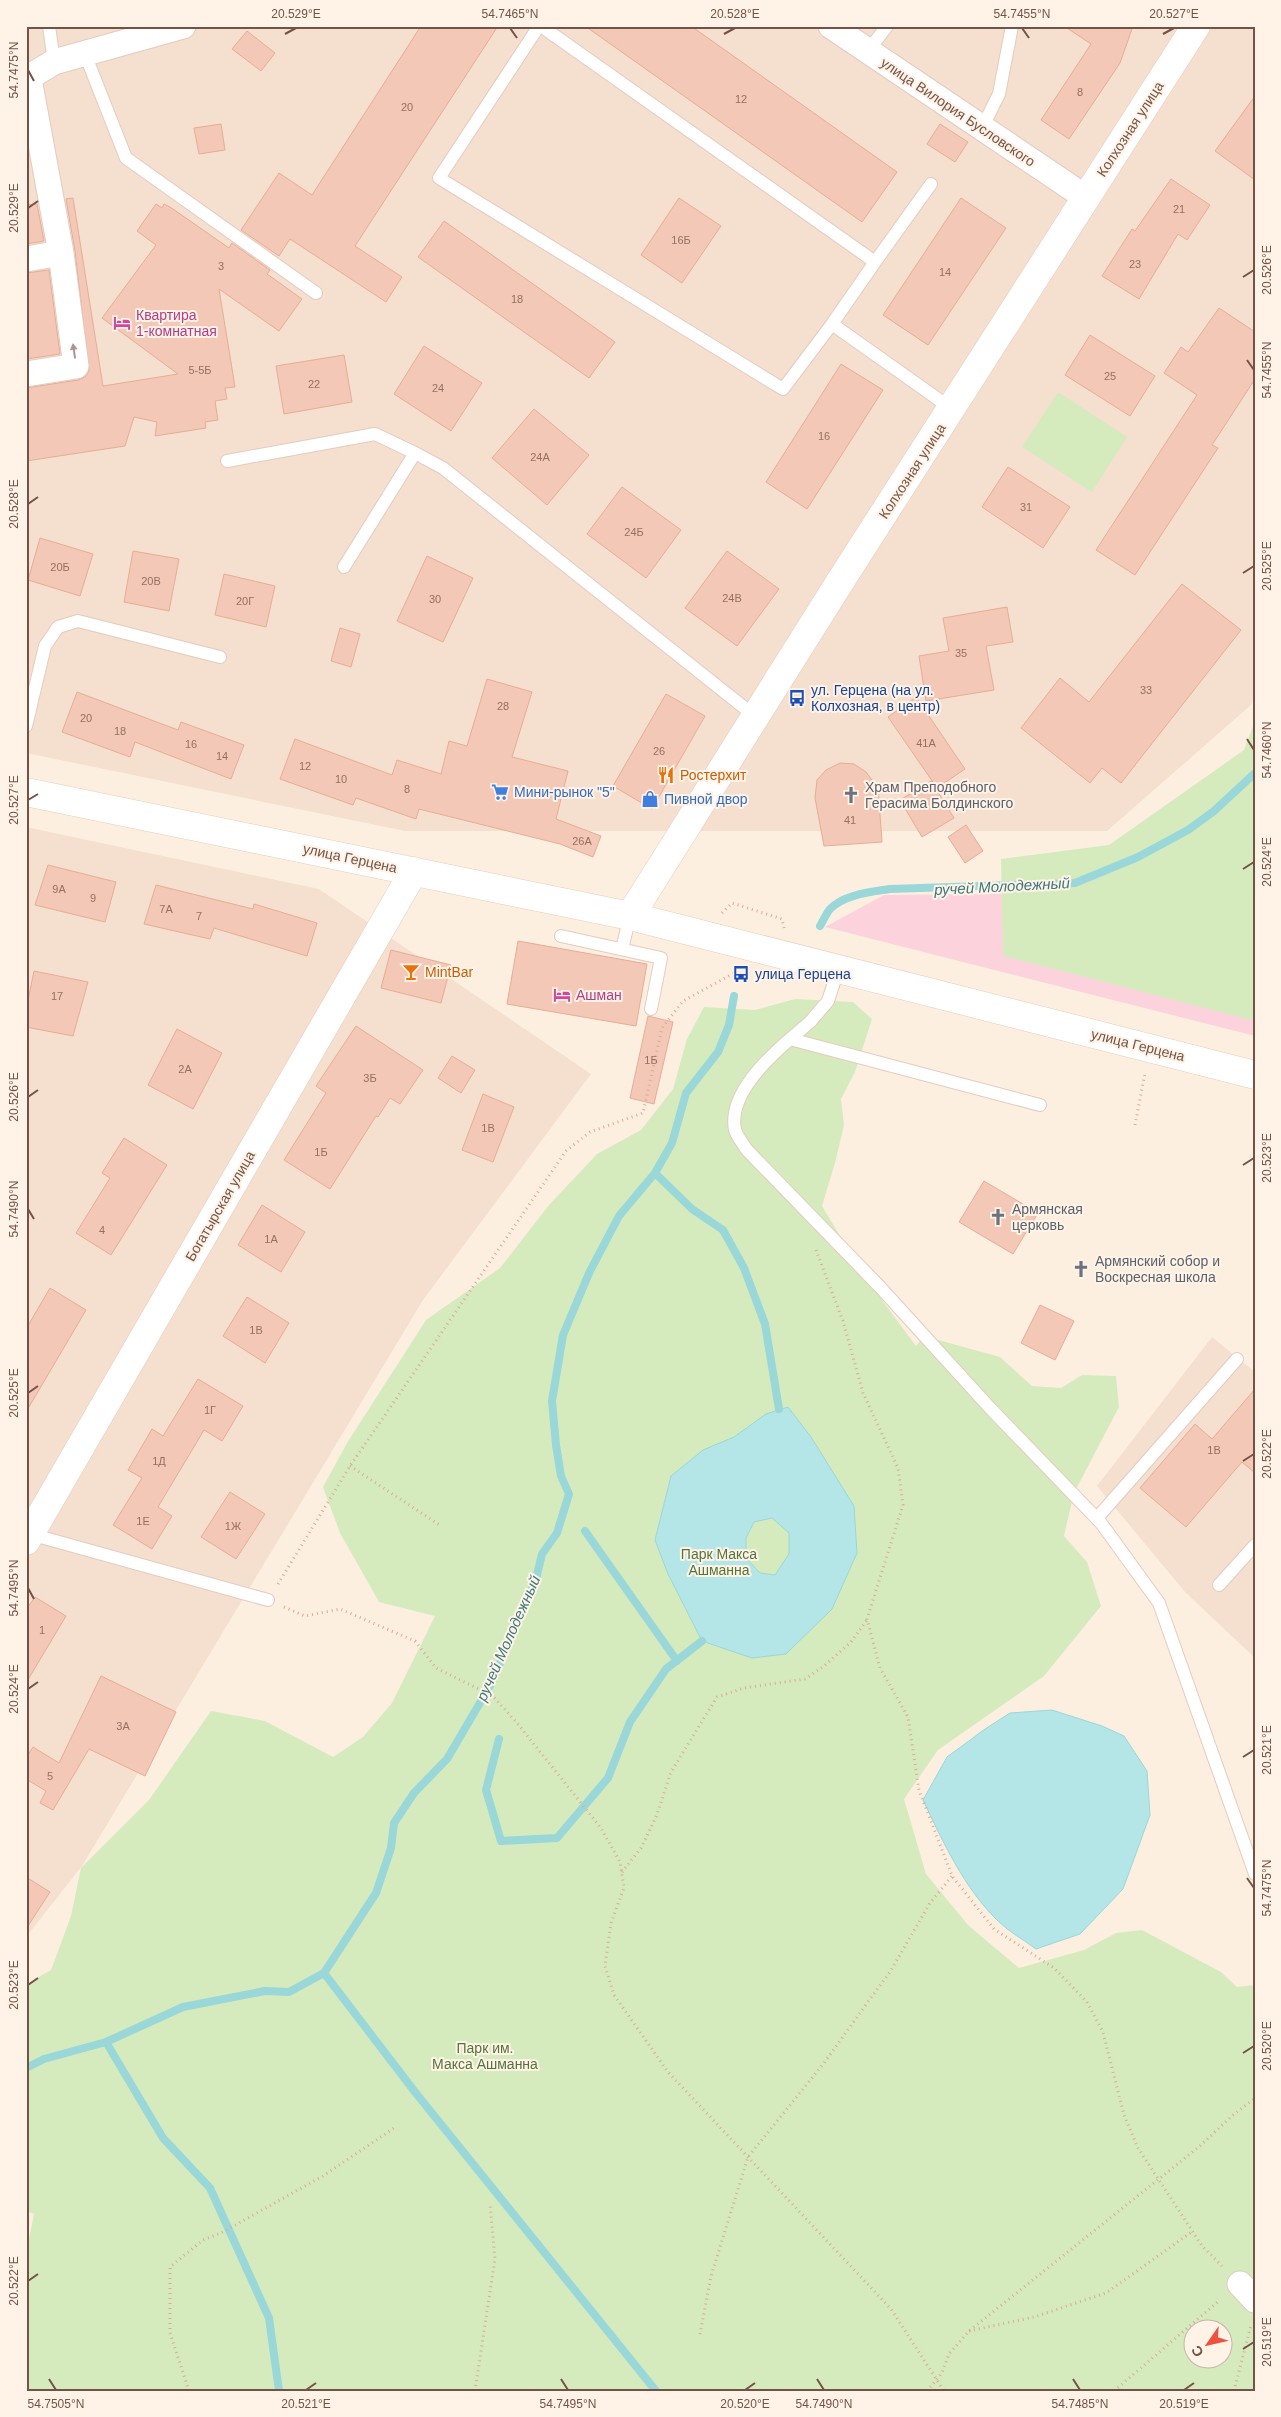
<svg xmlns="http://www.w3.org/2000/svg" width="1281" height="2417" viewBox="0 0 1281 2417" font-family="Arial,sans-serif">
	<style>
		.residential { fill: #f5dfce }
		.medical { fill: #fcd3dc }
		.green { fill: #d5ebbe; fill-rule: evenodd }
		.water { fill: #b4e5e7; stroke: #9ad7d9; fill-rule: evenodd }
		.lines { fill: none; stroke-linecap: round; stroke-linejoin: round }
		.stream { stroke: #9ad7d9; stroke-width: 8 }
		.building { fill: #f4c8b6; stroke: #e7ac96 }
		.lane-casing { stroke: #e4cbbf; stroke-width: 14 }
		.street-casing { stroke: #e4cbbf; stroke-width: 27 }
		.secondary-casing { stroke: #e9cbbb; stroke-width: 29 }
		.path { stroke: #d8ab9a; stroke-width: 3; stroke-dasharray: 1 4; stroke-linecap: butt }
		.lane { stroke: #fff; stroke-width: 12 }
		.street { stroke: #fff; stroke-width: 25 }
		.secondary { stroke: #fff; stroke-width: 28 }
		.oneway { fill: #ac9790 }
		.ticks { fill: none; stroke: #755246; stroke-width: 2 }
		.labels { text-anchor: middle; dominant-baseline: central; stroke-width: 4; stroke-linejoin: round; paint-order: stroke }
		.number-label { font-size: 11px; fill: #957062 }
		.street-label { font-size: 14px; fill: #755246; stroke: #fff3e7 }
		.hotel-label { font-size: 14px; fill: #b23c85; stroke: #fff3e7; text-anchor: start }
		.transit-label { font-size: 14px; fill: #164399; stroke: #fff3e7; text-anchor: start }
		.food-label { font-size: 14px; fill: #c56008; stroke: #fff3e7; text-anchor: start }
		.worship-label { font-size: 14px; fill: #5b616d; stroke: #fff3e7; text-anchor: start }
		.shop-label { font-size: 14px; fill: #366cbe; stroke: #fff3e7; text-anchor: start }
		.park-label { font-size: 14px; fill: #53753c; stroke: #fff3e7 }
		.water-label { font-size: 15px; font-style: italic; fill: #3a787c; stroke: #fff3e7 }
		.neatline { fill: none; stroke: #755246; stroke-width: 2 }
		.ticks-label { font-size: 12px; text-anchor: middle; fill: #755246 }
	</style>
	<rect width="100%" height="100%" fill="#fdefe0"/>
	<path class="residential" d="M26,26H1255V692L1251,705L1107,831H405L26,753Z
		M26,827L319,889L591,1074L423,1300L82,1866L26,1937Z
		M1212,1337L1255,1372V1658L1185,1592L1097,1486Z"/>
	<path class="medical" d="M1255,802V1036L825,927L884,895L1081,893Z"/>
	<path class="green" d="M1058,392L1127,437L1092,492L1022,447Z
		M1255,721V1021L1003,956L1001,859L1109,845L1244,750Z
		M795,999L853,1002L872,1019L855,1072L841,1099L844,1125L835,1163L822,1206L865,1277L916,1346L924,1336L1000,1357L1032,1386L1061,1388L1082,1375L1116,1376L1119,1407L1074,1493L1064,1536L1087,1562L1101,1606L1044,1676L938,1750L904,1799L926,1874L968,1925L1019,1968L1084,1950L1116,1933L1142,1930L1221,1972L1237,1987L1255,1985V2391H26V2254L34,2214L26,2211V1984L51,1970L71,1916L81,1868L149,1800L211,1711L265,1721L333,1757L363,1737L392,1703L435,1616L379,1602L340,1533L323,1487L347,1443L426,1320L500,1268L549,1205L597,1154L641,1130L673,1089L687,1039L704,1007L755,1010ZM1194,2330H1224V2360H1194Z"/>
	<path class="water" d="M788,1407L811,1437L854,1506L857,1553L832,1609L786,1654L752,1658L702,1641L668,1574L655,1540L671,1476L703,1450L734,1437L766,1414ZM772,1518L789,1533V1554L775,1575L760,1573L746,1558V1538L754,1522Z
		M1052,1710L1102,1726L1124,1736L1147,1771L1150,1815L1123,1889L1080,1934L1036,1949C1024,1940 1009,1932 998,1921C964,1888 943,1842 923,1800L947,1757L985,1729L1010,1713Z"/>
	<g class="lines">
		<path class="stream" d="M820,926C823,921 826,914 830,909C845,894 871,892 890,889L1075,883L1138,857L1188,830L1214,811L1255,773
			M655,1173L692,1209L723,1230L744,1268L765,1324L779,1409
			M585,1531L677,1661
			M499,1739L486,1790L501,1841L557,1838L608,1778L630,1722L666,1669L702,1641
			M324,1973L415,2092L656,2391
			M106,2042L163,2138L210,2188L269,2318L279,2391
			M26,2068L44,2059L106,2042L183,2007L265,1991L289,1992L324,1973L376,1893L391,1848L394,1823L414,1793L447,1759L491,1684L536,1579L542,1554L557,1533L569,1494L561,1476L556,1445L552,1401L563,1335L590,1271L619,1216L655,1173L672,1143L686,1093L718,1052L729,1025L734,996"/>
	</g>
	<path class="building" d="M421,26H498L355,246L402,277L386,302L290,239L279,256L241,230L279,173L312,195Z
		M585,26H691L897,172L862,222Z
		M1064,26H1133L1120,63L1069,139L1041,120L1091,44Z
		M247,31L275,53L261,71L232,49Z
		M1255,96V180L1215,151Z
		M221,124L225,150L199,154L194,128Z
		M940,124L968,142L955,162L927,144Z
		M1171,179L1210,205L1187,240L1178,234L1139,299L1102,276L1132,229L1135,231Z
		M73,198L103,386L178,374L102,318L156,245L137,231L156,204L162,208L164,204L170,207L229,248L232,243L270,270L267,274L302,299L279,331L219,289L235,387L225,388L227,399L215,401L218,420L205,422L206,428L155,436L157,422L134,417L125,446L26,461V388L78,380L85,377L89,371L75,251L66,199Z
		M679,198L721,226L682,283L641,255Z
		M961,198L1006,228L928,345L883,315Z
		M37,204L44,241L26,244V205Z
		M444,221L615,342L589,378L418,257Z
		M49,270L60,354L26,359V273Z
		M1219,308L1255,332V379L1212,445L1218,448L1135,575L1096,550L1197,395L1164,373L1181,347L1188,352Z
		M1090,335L1155,376L1130,416L1065,375Z
		M424,346L482,383L451,431L394,394Z
		M344,355L352,402L284,414L276,366Z
		M841,364L883,390L807,509L766,482Z
		M534,409L589,455L547,505L492,458Z
		M1008,467L1070,507L1043,548L982,507Z
		M622,487L681,530L646,578L587,534Z
		M40,538L93,554L80,596L28,580Z
		M133,551L179,559L169,611L124,602Z
		M727,551L779,589L737,646L685,608Z
		M427,556L473,578L443,642L397,621Z
		M224,574L275,586L266,627L215,615Z
		M1182,584L1241,630L1121,783L1102,768L1090,783L1021,728L1060,678L1089,702Z
		M1007,607L1013,642L986,646L994,690L926,701L919,656L949,651L943,618Z
		M340,628L360,634L351,667L331,661Z
		M487,679L532,692L512,757L568,771L556,819L601,836L593,857L560,844L419,809L416,819L356,798L353,805L280,779L295,739L392,775L397,760L441,774L449,741L467,746Z
		M77,692L178,730L181,722L244,745L231,779L135,742L130,757L62,732Z
		M666,694L705,716L652,809L613,786Z
		M916,697L965,769L937,788L888,717Z
		M840,763L854,764L866,772L878,788L882,842L824,846L815,798L817,780L826,770Z
		M931,781L954,818L922,837L900,800Z
		M966,825L983,851L965,863L948,837Z
		M48,865L116,882L105,922L35,905Z
		M156,885L253,909L254,904L317,923L307,956L214,928L210,939L144,924Z
		M518,941L647,964L636,1026L507,1004Z
		M391,950L451,965L441,1003L381,988Z
		M34,971L88,982L73,1036L26,1027V1010Z
		M648,1016L673,1022L654,1104L630,1098Z
		M356,1026L423,1070L400,1104L390,1098L378,1117L376,1116L330,1189L284,1160L326,1093L316,1086Z
		M177,1029L222,1053L193,1109L148,1085Z
		M452,1056L475,1070L461,1093L438,1078Z
		M483,1094L514,1107L493,1162L462,1150Z
		M124,1138L167,1165L111,1255L76,1233L110,1178L102,1173Z
		M984,1181L1038,1213L1013,1254L959,1222Z
		M262,1205L305,1232L281,1272L238,1245Z
		M50,1288L86,1310L26,1412V1329Z
		M247,1297L289,1323L265,1363L223,1336Z
		M1040,1305L1074,1321L1055,1360L1021,1343Z
		M198,1379L243,1406L222,1441L204,1430L158,1507L172,1516L152,1549L113,1525L142,1478L128,1470L152,1429L163,1436Z
		M1255,1389V1473L1242,1462L1186,1527L1140,1488L1195,1424L1212,1439Z
		M230,1492L265,1514L236,1559L201,1537Z
		M35,1597L66,1616L26,1683V1610Z
		M101,1676L176,1712L145,1776L89,1749L53,1810L40,1803L46,1791L26,1779V1758L33,1747L59,1763Z
		M26,1877L50,1892L26,1929Z"/>
	<g class="lines">
		<g class="lane-casing">
			<path id="lane" d="M49,26L54,62
				M539,26L439,178L783,389L832,324L875,262L541,26
				M868,51L887,26
				M85,54L126,158L316,293
				M982,128L999,94L1012,26
				M875,262L931,184
				M832,324L952,409
				M227,461L375,434L415,453
				M344,567L415,453L443,468L756,717
				M26,726L45,646L58,627L78,621L220,657
				M561,936L661,958L651,1009
				M622,949L630,916
				M838,970L828,1001L810,1022L790,1039L1040,1105
				M790,1039C767,1059 728,1095 735,1130C737,1136 743,1144 747,1150L880,1287L990,1408L1101,1523L1159,1603L1255,1874
				M1097,1518L1237,1359
				M30,1534L268,1600
				M1219,1585L1255,1545"/>
		</g>
		<g class="street-casing">
			<path id="street" d="M831,26L1085,197
				M26,79L54,62L183,26
				M26,259L61,253
				M26,374L76,366L61,253L29,79
				M1240,2284L1255,2300"/>
		</g>
		<g class="secondary-casing">
			<path id="secondary" d="M26,792L630,916L1255,1075
				M630,916L843,577L1196,26
				M26,1541L414,871"/>
		</g>
		<path class="path" d="M722,913L732,903L782,919L784,928
			M1135,1125L1145,1073
			M816,1250L843,1321L863,1393L898,1468L903,1505L867,1619L880,1668L908,1717L919,1790L952,1876L994,1929L1054,1968L1087,2002L1103,2032L1124,2115L1138,2148L1202,2246L1222,2266
			M350,1466L441,1526
			M278,1584L350,1466L566,1151L590,1132L643,1113L662,1028L683,1001L736,972
			M284,1607L305,1616L340,1609L415,1641L436,1668L493,1696L517,1723L601,1828L620,1862L624,1888L611,1923L605,1966L614,1995L668,2072L891,2309L944,2391
			M622,1872L641,1848L656,1817L671,1772L717,1697L744,1688L805,1679L824,1666L851,1642L867,1620
			M969,2331L1034,2317L1106,2293L1193,2231
			M700,2334L711,2276L748,2157L824,2063L870,1999L890,1972L930,1903L952,1876
			M189,2391L170,2333V2267L203,2240L221,2233L323,2176L394,2128
			M475,2391L495,2259L490,2204
			M927,2391L942,2373L949,2354L969,2331L1200,2146L1233,2115L1255,2098
			M1114,2391L1220,2300
			M1234,2391L1251,2325"/>
		<use href="#lane" class="lane"/>
		<use href="#street" class="street"/>
		<use href="#secondary" class="secondary"/>
	</g>
	<defs><path id="oneway-solid" d="M-6-.8H1V-3.2L6.5 0L1 3.2V.8H-6Z" transform="scale(1.25)"/></defs>
	<use class="oneway" href="#oneway-solid" transform="translate(74 351) rotate(-98)"/>
	<path class="ticks" d="M510,28L517,38M1022,28L1029,38M285,34L296,28M724,34L735,28M1163,34L1174,28M28,70L34,81M28,208L38,201M1243,277L1254,270M1247,360L1254,370M28,504L38,497M1243,573L1254,566M1247,739L1254,750M28,800L38,794M1243,869L1254,862M28,1097L38,1090M1243,1165L1254,1158M28,1209L34,1219M28,1393L38,1386M1243,1461L1254,1454M28,1588L34,1599M28,1689L38,1682M1243,1757L1254,1750M1247,1878L1254,1888M28,1985L38,1978M1243,2053L1254,2046M28,2281L38,2274M1243,2349L1254,2342M49,2379L56,2390M561,2379L568,2390M817,2379L824,2390M1073,2379L1080,2390M306,2390L316,2383M745,2390L755,2383M1184,2390L1194,2383"/>
	<defs>
		<g id="hotel-bare" transform="scale(1.35)"><path d="M-6-4.5h1.5V1H6V5H4.5V3h-9V5H-6ZM-4 0a1.8 1.8 0 1 1 3.6 0ZM.5 0V-2.5h3Q6-2.5 6 0Z" fill="#d1479c" stroke="#fff3e7" stroke-width="2.5" paint-order="stroke"/></g>
		<g id="bus-bare" transform="scale(1.35)"><path d="M-5-6H5V4H4V6H2V4H-2V6H-4V4H-5ZM-3.5-4V0h7V-4ZM-3.5 1.2v1.5H-2V1.2ZM2 1.2v1.5H3.5V1.2Z" fill="#1a4fb4" stroke="#fff3e7" stroke-width="2.5" paint-order="stroke"/></g>
		<g id="restaurant-bare" transform="scale(1.35)"><path d="M-5-6h1v4h1v-4h1v4h1v-4h1v5L-1.5 .5V6h-2V.5L-5-1ZM5-6V6H3V1.5H1.5Q1.5-4 5-6Z" fill="#e8710a" stroke="#fff3e7" stroke-width="2.5" paint-order="stroke"/></g>
		<g id="supermarket-bare" transform="scale(1.35)"><path d="M-6-5.5h2.5l.6 2H6L4.5 2H-2.5L-4.4-4H-6ZM-1.5 3.2a1.3 1.3 0 1 0 .1 0ZM3 3.2a1.3 1.3 0 1 0 .1 0Z" fill="#3f7fe0" stroke="#fff3e7" stroke-width="2.5" paint-order="stroke"/></g>
		<g id="church-bare" transform="scale(1.35)"><path d="M-1.2-6h2.4v3.5h3.3v2.4h-3.3V6h-2.4V-.1h-3.3v-2.4h3.3Z" fill="#6b7280" stroke="#fff3e7" stroke-width="2.5" paint-order="stroke"/></g>
		<g id="shop-bare" transform="scale(1.35)"><path d="M-5-2.5h2.3a2.7 3.5 0 0 1 5.4 0H5L5.5 6h-11ZM-1.5-2.5h3a1.5 2.3 0 0 0-3 0Z" fill="#3f7fe0" stroke="#fff3e7" stroke-width="2.5" paint-order="stroke"/></g>
		<g id="bar-bare" transform="scale(1.35)"><path d="M-6-5H6L.8 .8V4.5H3.5V6h-7V4.5H-.8V.8Z" fill="#e8710a" stroke="#fff3e7" stroke-width="2.5" paint-order="stroke"/></g>
	</defs>
	<g fill-rule="evenodd">
		<use href="#hotel-bare" x="122" y="323"/>
		<use href="#bus-bare" x="797" y="698"/>
		<use href="#restaurant-bare" x="666" y="775"/>
		<use href="#supermarket-bare" x="500" y="792"/>
		<use href="#church-bare" x="851" y="795"/>
		<use href="#shop-bare" x="650" y="799"/>
		<use href="#bar-bare" x="411" y="972"/>
		<use href="#bus-bare" x="741" y="974"/>
		<use href="#hotel-bare" x="562" y="995"/>
		<use href="#church-bare" x="998" y="1217"/>
		<use href="#church-bare" x="1081" y="1269"/>
	</g>
	<g class="labels">
		<g class="number-label">
			<text x="1080" y="92">8</text>
			<text x="741" y="99">12</text>
			<text x="407" y="107">20</text>
			<text x="1179" y="209">21</text>
			<text x="681" y="240">16Б</text>
			<text x="1135" y="264">23</text>
			<text x="221" y="266">3</text>
			<text x="945" y="272">14</text>
			<text x="517" y="299">18</text>
			<text x="200" y="370">5-5Б</text>
			<text x="1110" y="376">25</text>
			<text x="314" y="384">22</text>
			<text x="438" y="388">24</text>
			<text x="824" y="436">16</text>
			<text x="540" y="457">24А</text>
			<text x="1026" y="507">31</text>
			<text x="634" y="532">24Б</text>
			<text x="60" y="567">20Б</text>
			<text x="151" y="581">20В</text>
			<text x="732" y="598">24В</text>
			<text x="435" y="599">30</text>
			<text x="245" y="601">20Г</text>
			<text x="961" y="653">35</text>
			<text x="1146" y="690">33</text>
			<text x="503" y="706">28</text>
			<text x="86" y="718">20</text>
			<text x="120" y="731">18</text>
			<text x="926" y="743">41А</text>
			<text x="191" y="744">16</text>
			<text x="659" y="751">26</text>
			<text x="222" y="756">14</text>
			<text x="305" y="766">12</text>
			<text x="341" y="779">10</text>
			<text x="407" y="789">8</text>
			<text x="850" y="820">41</text>
			<text x="582" y="841">26А</text>
			<text x="59" y="889">9А</text>
			<text x="93" y="898">9</text>
			<text x="166" y="909">7А</text>
			<text x="199" y="916">7</text>
			<text x="57" y="996">17</text>
			<text x="651" y="1060">1Б</text>
			<text x="185" y="1069">2А</text>
			<text x="370" y="1078">3Б</text>
			<text x="488" y="1128">1В</text>
			<text x="321" y="1152">1Б</text>
			<text x="102" y="1230">4</text>
			<text x="271" y="1239">1А</text>
			<text x="256" y="1330">1В</text>
			<text x="210" y="1410">1Г</text>
			<text x="1214" y="1450">1В</text>
			<text x="159" y="1461">1Д</text>
			<text x="143" y="1521">1Е</text>
			<text x="233" y="1526">1Ж</text>
			<text x="42" y="1630">1</text>
			<text x="123" y="1726">3А</text>
			<text x="50" y="1776">5</text>
		</g>
		<g class="street-label">
			<text transform="translate(958 112) rotate(34)">улица Вилория Бусловского</text>
			<text transform="translate(1130 129) rotate(-57)">Колхозная улица</text>
			<text transform="translate(912 471) rotate(-57)">Колхозная улица</text>
			<text transform="translate(350 858) rotate(12)">улица Герцена</text>
			<text transform="translate(1138 1045) rotate(14)">улица Герцена</text>
			<text transform="translate(220 1206) rotate(-60)">Богатырская улица</text>
		</g>
		<g class="hotel-label">
			<text x="136" y="315">Квартира<tspan x="136" dy="16">1-комнатная</tspan></text>
			<text x="576" y="995">Ашман</text>
		</g>
		<g class="transit-label">
			<text x="811" y="690">ул. Герцена (на ул.<tspan x="811" dy="16">Колхозная, в центр)</tspan></text>
			<text x="755" y="974">улица Герцена</text>
		</g>
		<g class="food-label">
			<text x="680" y="775">Ростерхит</text>
			<text x="425" y="972">MintBar</text>
		</g>
		<g class="worship-label">
			<text x="865" y="787">Храм Преподобного<tspan x="865" dy="16">Герасима Болдинского</tspan></text>
			<text x="1012" y="1209">Армянская<tspan x="1012" dy="16">церковь</tspan></text>
			<text x="1095" y="1261">Армянский собор и<tspan x="1095" dy="16">Воскресная школа</tspan></text>
		</g>
		<g class="shop-label">
			<text x="514" y="792">Мини-рынок "5"</text>
			<text x="664" y="799">Пивной двор</text>
		</g>
		<g class="park-label">
			<text x="719" y="1554">Парк Макса<tspan x="719" dy="16">Ашманна</tspan></text>
			<text x="485" y="2048">Парк им.<tspan x="485" dy="16">Макса Ашманна</tspan></text>
		</g>
		<g class="water-label">
			<text transform="translate(1002 886) rotate(-3)">ручей Молодежный</text>
			<text transform="translate(508 1638) rotate(-66)">ручей Молодежный</text>
		</g>
	</g>
	<rect width="1281" height="2417" fill="none" stroke="#fff3e7" stroke-width="55"/>
	<g transform="translate(1208 2344) rotate(236)"><circle r="24" fill="#fff3e7" stroke="#c8b3a7"/>
	<path d="M0-4L9 19L0 12L-9 19Z" fill="#ee523e"/>
	<text y="-8" font-size="14" font-weight="bold" text-anchor="middle" fill="#755246">С</text>
	</g>
	<rect x="28" y="28" width="1226" height="2362" class="neatline"/>
	<g class="ticks-label">
		<text x="296" y="18">20.529°E</text>
		<text x="510" y="18">54.7465°N</text>
		<text x="735" y="18">20.528°E</text>
		<text x="1022" y="18">54.7455°N</text>
		<text x="1174" y="18">20.527°E</text>
		<text transform="translate(14 70) rotate(-90)" y="4">54.7475°N</text>
		<text transform="translate(14 208) rotate(-90)" y="4">20.529°E</text>
		<text transform="translate(1267 270) rotate(-90)" y="4">20.526°E</text>
		<text transform="translate(1267 370) rotate(-90)" y="4">54.7455°N</text>
		<text transform="translate(14 504) rotate(-90)" y="4">20.528°E</text>
		<text transform="translate(1267 566) rotate(-90)" y="4">20.525°E</text>
		<text transform="translate(1267 750) rotate(-90)" y="4">54.7460°N</text>
		<text transform="translate(14 800) rotate(-90)" y="4">20.527°E</text>
		<text transform="translate(1267 862) rotate(-90)" y="4">20.524°E</text>
		<text transform="translate(14 1097) rotate(-90)" y="4">20.526°E</text>
		<text transform="translate(1267 1158) rotate(-90)" y="4">20.523°E</text>
		<text transform="translate(14 1209) rotate(-90)" y="4">54.7490°N</text>
		<text transform="translate(14 1393) rotate(-90)" y="4">20.525°E</text>
		<text transform="translate(1267 1454) rotate(-90)" y="4">20.522°E</text>
		<text transform="translate(14 1588) rotate(-90)" y="4">54.7495°N</text>
		<text transform="translate(14 1689) rotate(-90)" y="4">20.524°E</text>
		<text transform="translate(1267 1750) rotate(-90)" y="4">20.521°E</text>
		<text transform="translate(1267 1888) rotate(-90)" y="4">54.7475°N</text>
		<text transform="translate(14 1985) rotate(-90)" y="4">20.523°E</text>
		<text transform="translate(1267 2046) rotate(-90)" y="4">20.520°E</text>
		<text transform="translate(14 2281) rotate(-90)" y="4">20.522°E</text>
		<text transform="translate(1267 2342) rotate(-90)" y="4">20.519°E</text>
		<text x="56" y="2408">54.7505°N</text>
		<text x="306" y="2408">20.521°E</text>
		<text x="568" y="2408">54.7495°N</text>
		<text x="745" y="2408">20.520°E</text>
		<text x="824" y="2408">54.7490°N</text>
		<text x="1080" y="2408">54.7485°N</text>
		<text x="1184" y="2408">20.519°E</text>
	</g>
</svg>
